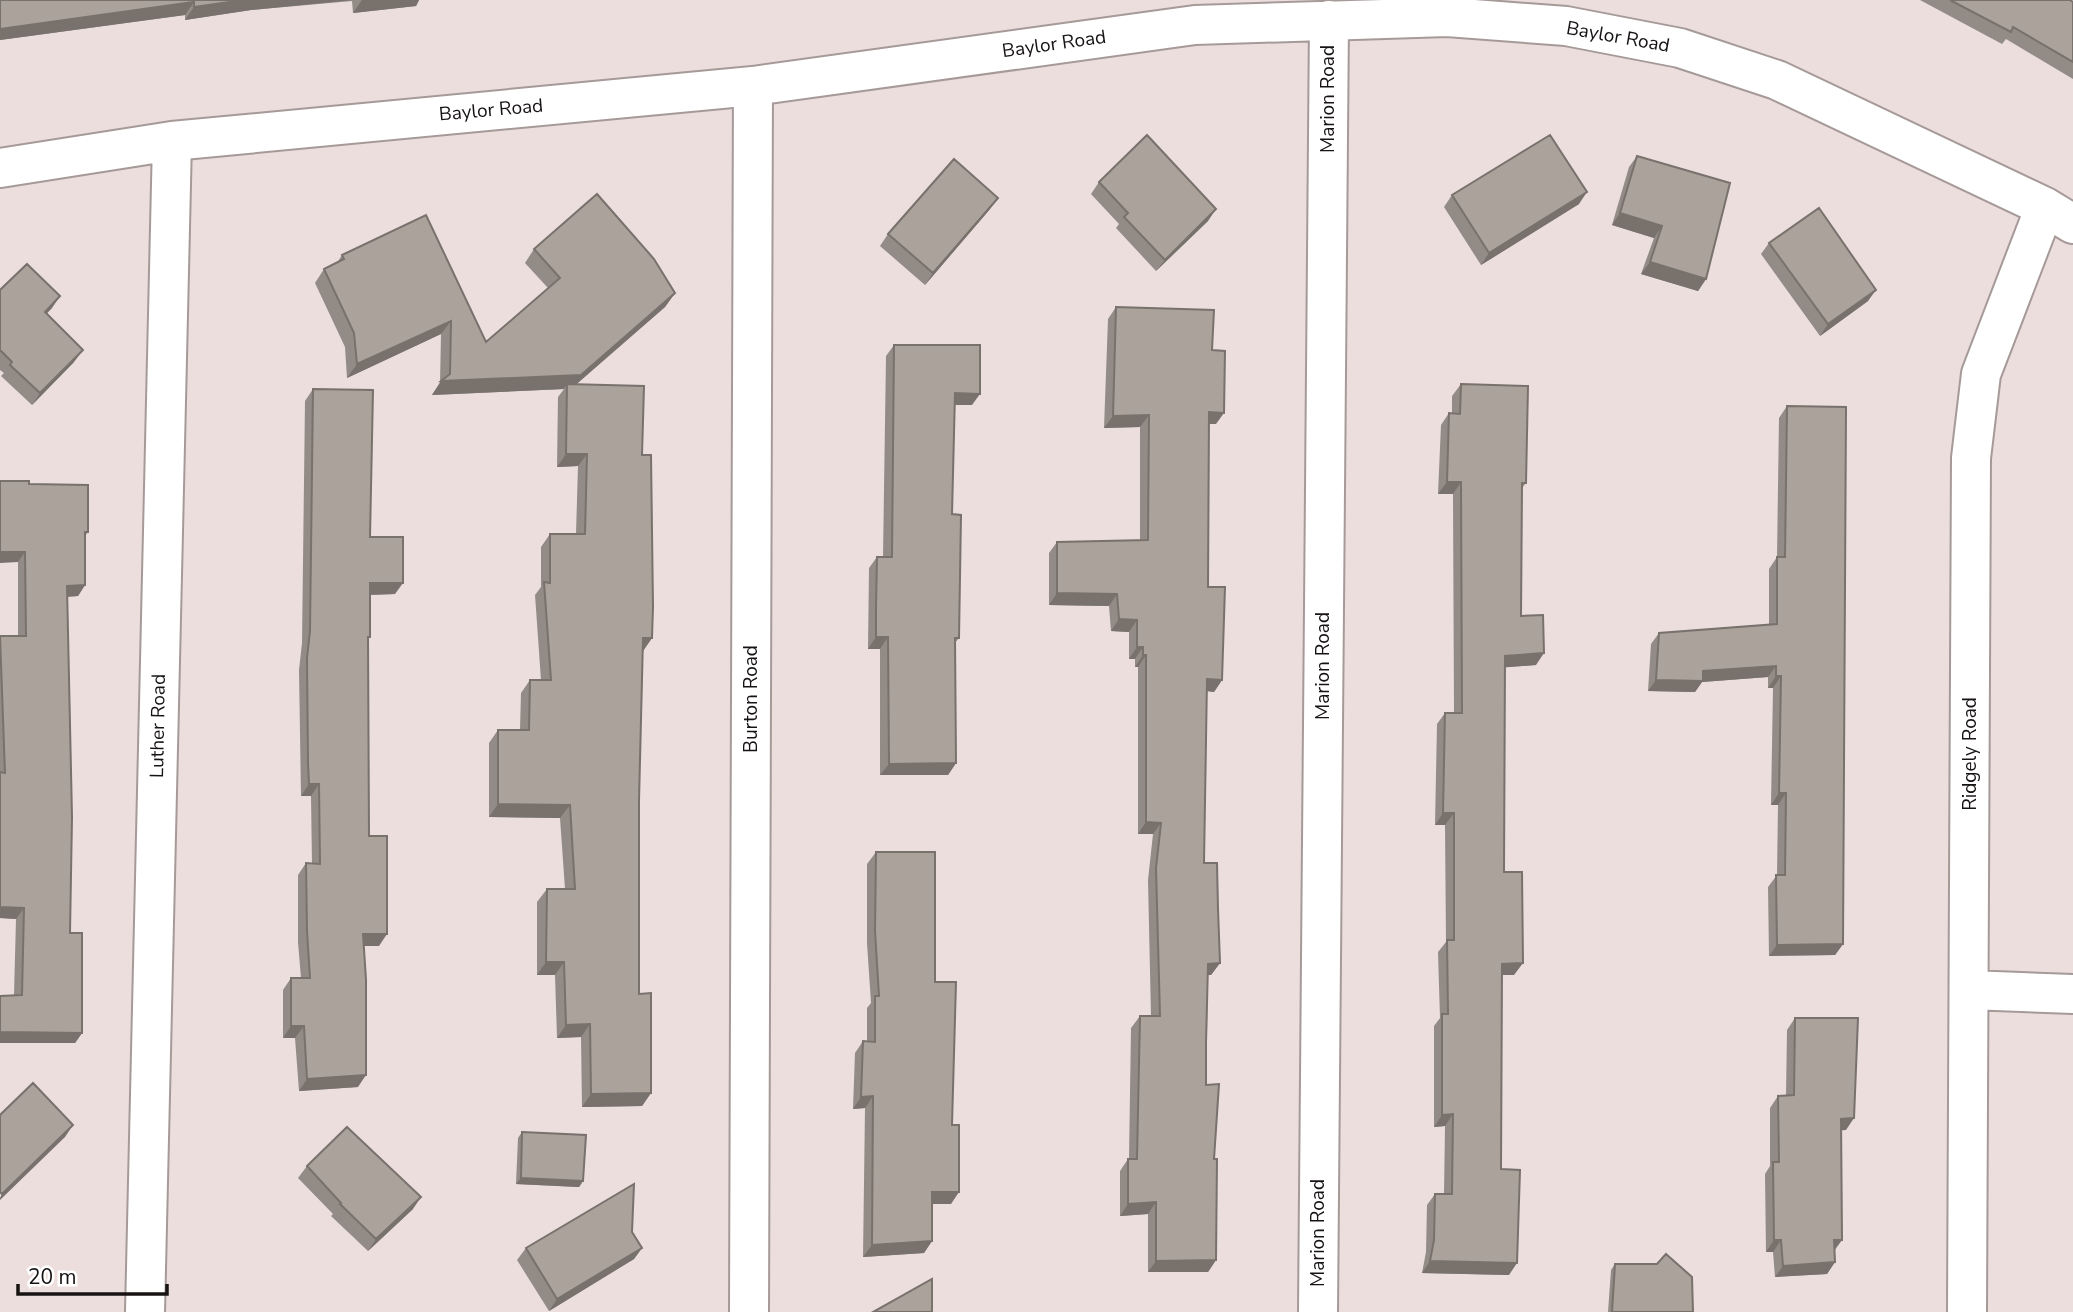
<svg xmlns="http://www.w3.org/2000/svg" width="2073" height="1312" viewBox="0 0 2073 1312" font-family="'Nunito Sans',sans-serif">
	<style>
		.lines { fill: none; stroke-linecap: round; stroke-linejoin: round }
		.minor-casing { stroke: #a69a99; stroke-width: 42 }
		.minor { stroke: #fff; stroke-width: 38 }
		.wall { fill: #938b85 }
		.shaded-wall { fill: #78716c }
		.building { fill: #aba29b; stroke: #78716c; stroke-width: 2 }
		.labels { text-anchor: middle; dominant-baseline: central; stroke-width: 5; stroke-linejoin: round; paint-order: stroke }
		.street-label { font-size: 19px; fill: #171313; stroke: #fff }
	</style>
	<rect width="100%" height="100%" fill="#ebdedd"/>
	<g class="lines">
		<g class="minor-casing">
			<path id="minor" d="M0,168L172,141L753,86L1195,25L1447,17L1566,26L1680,48L1777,80L2045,207L2073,224
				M1969,990L2073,994
				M145,1312L172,141
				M749,1312L753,86
				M1318,1312L1329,20
				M1967,1312L1971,458L1981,374L2045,207"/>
		</g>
		<use href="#minor" class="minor"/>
	</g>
	<path class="wall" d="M0,0H419L416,6L353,13L352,1L251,10L185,20V15L0,40Z
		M1920,0H2070L2073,2V79L2006,39L2002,44Z
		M1637,156L1706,279L1698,291L1641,274L1654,238L1612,225L1629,167Z
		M1099,182L1208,221L1156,271L1116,228L1119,224L1091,194Z
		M1452,195L1579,204L1481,265L1444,207Z
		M990,209L925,285L880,246L888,234Z
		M1769,243L1868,301L1820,336L1761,254Z
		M534,249L675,293L665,307L576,384L642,455L652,638L643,651L639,801V994L651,1093L642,1106L582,1107L581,1037L557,1038L555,975H537V902L547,889H565L560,818L489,817V743L498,730H520L521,693L530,680H541L535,595L541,587V547L550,534H576L578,466L557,467L558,397L564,389L432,395L440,383L441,334L347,378L345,347L315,283L324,269L337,263L342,255L486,342L548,288L525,263Z
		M0,290L52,308L46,313L74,362L32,405L1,376L4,373L0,370Z
		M1116,307L1212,350L1216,424H1209L1208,587L1222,680L1214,692L1207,691L1204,863L1220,963L1211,975H1208L1206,1085L1214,1159L1216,1260L1208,1272H1148V1214L1120,1216V1171L1128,1159H1129L1131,1028L1140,1016H1151L1148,880L1153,834H1138V667H1135V659H1129V632L1111,631L1109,606L1049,605V553L1057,542L1140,540V427L1104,428L1108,319Z
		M894,345L972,405H955L952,514L959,638L955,643L956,763L948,775H880V649H868L869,568L877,557H883L886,356Z
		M1461,384L1526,483L1522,488L1521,616L1536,665L1505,667L1504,872L1514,975H1502L1501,1169L1509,1275L1422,1273L1426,1252L1427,1205L1435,1194H1444L1445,1126L1434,1127V1026L1440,1018L1438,952L1446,942L1445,825H1435L1437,724L1445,713H1454L1453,494H1438L1441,425L1449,413H1452V396Z
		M313,389L370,537L395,594L370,595L368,639L369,836L379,946H363L358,1087L299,1091L295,1038H283V990L291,978H301L298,942V875L306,863L312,864L311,796H301L299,670L302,643L305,401Z
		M1787,406L1843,944L1835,955L1769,956L1768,887L1777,875L1778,805H1771L1773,688H1768V677L1702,682L1695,692L1648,691L1651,644L1659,633L1769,625V569L1777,557L1779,418Z
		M29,484L88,532L85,536V585L78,596L67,597L70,933L82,1033L75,1043H0V996L14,995L16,919L0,918V636H18V562Z
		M876,852L935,982L951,1204H932V1241L924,1253L863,1257L865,1108L853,1109L855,1053L863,1041H867V1008L871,1003L867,943V864Z
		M1795,1018L1846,1130H1841L1842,1240L1835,1250V1262L1827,1274L1775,1277L1773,1252H1766L1765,1174L1770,1166V1108L1778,1096H1786L1787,1030Z
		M522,1132L583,1181L579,1187L516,1184L518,1138Z
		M307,1166L413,1209L368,1251L331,1216L333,1214L298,1178Z
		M632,1232L642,1248L634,1259L549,1311L517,1260L526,1248Z
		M1615,1264L1693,1312H1608L1611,1270Z"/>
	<path class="shaded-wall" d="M244,0H353L251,10L185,20L194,7Z
		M362,0H419L416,6L353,13Z
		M194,2L185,15L0,40V29Z
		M1587,192L1579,204L1481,265L1489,253Z
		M998,198L990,209L925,285L933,273Z
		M1216,209L1208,221L1156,271L1165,260Z
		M1620,213L1662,226L1654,238L1612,225Z
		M1650,262L1706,279L1698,291L1641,274Z
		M1876,290L1868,301L1820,336L1828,324Z
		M675,293L665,307L571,389L567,384L564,389L432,395L441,381Z
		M60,296L52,308L37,324L45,312Z
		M451,321L441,334L347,378L357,364Z
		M83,350L74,362L32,405L40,393Z
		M955,393L980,394L972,405H947Z
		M1209,412L1224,413L1216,424H1201Z
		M1149,415L1140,427L1104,428L1113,416Z
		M566,454H587L578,466L557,467Z
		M1447,482H1461L1453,494H1438Z
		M0,552H25L18,562L0,563Z
		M370,583H403L395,594L362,595Z
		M85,585L78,596L60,597L67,586Z
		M1057,593L1117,594L1109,606L1049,605Z
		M1119,619L1137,620L1129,632L1111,631Z
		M876,637H888L880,649H868Z
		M643,638H652L643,651Z
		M1137,647H1143L1135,659H1129Z
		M1544,653L1536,665L1497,668L1505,656Z
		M1143,655H1146L1138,667H1135Z
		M1776,666L1768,677L1702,682L1695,692L1648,691L1656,680L1703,671Z
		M1776,676H1781L1773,688H1768Z
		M1207,679L1222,680L1214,692L1199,690Z
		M956,763L948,775H880L889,764Z
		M309,784H319L311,796H301Z
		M1779,793H1786L1778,805H1771Z
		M498,804L570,805L560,818L489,817Z
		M1443,813H1454L1445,825H1435Z
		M1146,822L1161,823L1153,834H1138Z
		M0,907L24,908L16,919L0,918Z
		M363,934H387L379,946H354Z
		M1843,944L1835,955L1769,956L1777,945Z
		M546,962H564L555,975H537Z
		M1220,963L1211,975H1200L1208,964Z
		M1523,963L1514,975H1494L1502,964Z
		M590,1024L581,1037L557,1038L566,1025Z
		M291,1026H304L295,1038H283Z
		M0,1032L82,1033L75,1043H0Z
		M366,1075L358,1087L299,1091L307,1079Z
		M651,1093L642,1106L582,1107L591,1094Z
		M873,1096L865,1108L853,1109L861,1097Z
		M1453,1114L1445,1126L1434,1127L1442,1115Z
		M1854,1118L1846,1130L1833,1131L1841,1119Z
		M73,1125L65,1137L0,1200V1198L2,1194Z
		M521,1178L583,1181L579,1187L516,1184Z
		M932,1192H959L951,1204H924Z
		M421,1197L413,1209L368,1251L376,1239Z
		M1156,1202L1148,1214L1120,1216L1128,1204Z
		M1774,1240H1781L1773,1252H1766Z
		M1834,1240H1842L1833,1251Z
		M932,1241L924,1253L863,1257L872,1245Z
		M642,1248L634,1259L549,1311L557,1299Z
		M1216,1260L1208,1272H1148L1156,1261Z
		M1430,1261L1517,1263L1509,1275L1422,1273Z
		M1835,1262L1827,1274L1775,1277L1783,1266Z"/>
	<path class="building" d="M0,0H244L194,7V2L0,29Z
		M1950,0H2070L2073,2V62L2013,27L2011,32Z
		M1147,135L1216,209L1165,260L1124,217L1128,213L1099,182Z
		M1550,135L1587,192L1489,253L1452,195Z
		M1637,156L1730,183L1706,279L1650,262L1662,226L1620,213Z
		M954,159L998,198L933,273L888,234Z
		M597,194L654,259L675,293L581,375L441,381L450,374L451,321L357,364L354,333L324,269L344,259L342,255L426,215L486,342L560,278L534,249Z
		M1819,208L1876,290L1828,324L1769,243Z
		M27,264L60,296L45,312L83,350L40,393L10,365L12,362L0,350V290Z
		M1116,307L1214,310L1212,350L1225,351L1224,413L1209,412L1208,587H1225L1222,680L1207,679L1204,863H1217L1218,909L1220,963L1208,964L1206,1043V1085L1219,1084L1214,1159H1217L1216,1260L1156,1261V1202L1128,1204V1159H1137L1140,1016H1160L1156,868L1161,823L1146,822V655H1143V647H1137V620L1119,619L1117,594L1057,593V542L1148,540L1149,415L1113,416Z
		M894,345H980V394L955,393L952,514L961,515L959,638H955L956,763L889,764L888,637H876V608L877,557H892Z
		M567,384L644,386L642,455H651L653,607L652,638H643L639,801V994L651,993V1093L591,1094L590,1024L566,1025L564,962H546L547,889H575L570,805L498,804V730H529L530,680H551L544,582L550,583V534H585L587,454H566Z
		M1461,384L1528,386L1526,483H1522L1521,616L1543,615L1544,653L1505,656L1504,872H1522L1523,963L1502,964L1501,1169L1520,1170L1517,1263L1430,1261L1434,1240L1435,1194H1452L1453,1114L1442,1115V1014H1448L1447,940H1454V813H1443L1445,713H1462L1461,482H1447L1449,413L1460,414Z
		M313,389L373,390L370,537H403V583H370V637H368L369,836H387V934H363L366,980V1075L307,1079L304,1026H291V978H310L307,931L306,863L320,864L319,784H309L308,763L307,658L310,631Z
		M1787,406L1846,407L1843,944L1777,945L1776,875H1785L1786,793H1779L1781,676H1776V666L1703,671V681L1656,680L1659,633L1777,624V557H1785Z
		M0,481H29V484L88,485V532H85V585L67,586L72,817L70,933H82V1033L0,1032V996L22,995L24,908L0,907V772L5,773L0,636H26L25,552H0Z
		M876,852H935V982H956L952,1125H959V1192H932V1241L872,1245L873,1096L861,1097L863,1041L875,1042V996H879L875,931Z
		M1795,1018H1858L1854,1118L1841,1119L1842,1240H1834L1835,1262L1783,1266L1781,1240H1774L1773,1162H1779L1778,1096L1794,1095Z
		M33,1083L73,1125L2,1194L0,1192V1115Z
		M347,1127L421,1197L376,1239L340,1204L341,1203L307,1166Z
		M522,1132L586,1135L583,1181L521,1178Z
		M634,1184L632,1232L642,1248L557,1299L526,1248Z
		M1666,1254L1692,1277L1693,1312H1612L1615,1264H1657Z
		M932,1279V1312H873Z"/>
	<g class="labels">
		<g class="street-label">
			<text transform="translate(1618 37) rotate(10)">Baylor Road</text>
			<text transform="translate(1054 44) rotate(-8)">Baylor Road</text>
			<text transform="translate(1328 99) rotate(-90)">Marion Road</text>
			<text transform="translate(491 110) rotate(-5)">Baylor Road</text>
			<text transform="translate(1323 666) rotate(-90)">Marion Road</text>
			<text transform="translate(751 699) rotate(-90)">Burton Road</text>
			<text transform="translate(158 726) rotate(-89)">Luther Road</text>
			<text transform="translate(1970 754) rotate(-90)">Ridgely Road</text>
			<text transform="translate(1318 1233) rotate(-90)">Marion Road</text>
		</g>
	</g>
	<path d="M18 1284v10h149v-10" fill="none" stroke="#171313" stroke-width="3.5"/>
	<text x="28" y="1284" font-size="21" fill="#171313" stroke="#ffffff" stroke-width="5" paint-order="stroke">20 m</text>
</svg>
